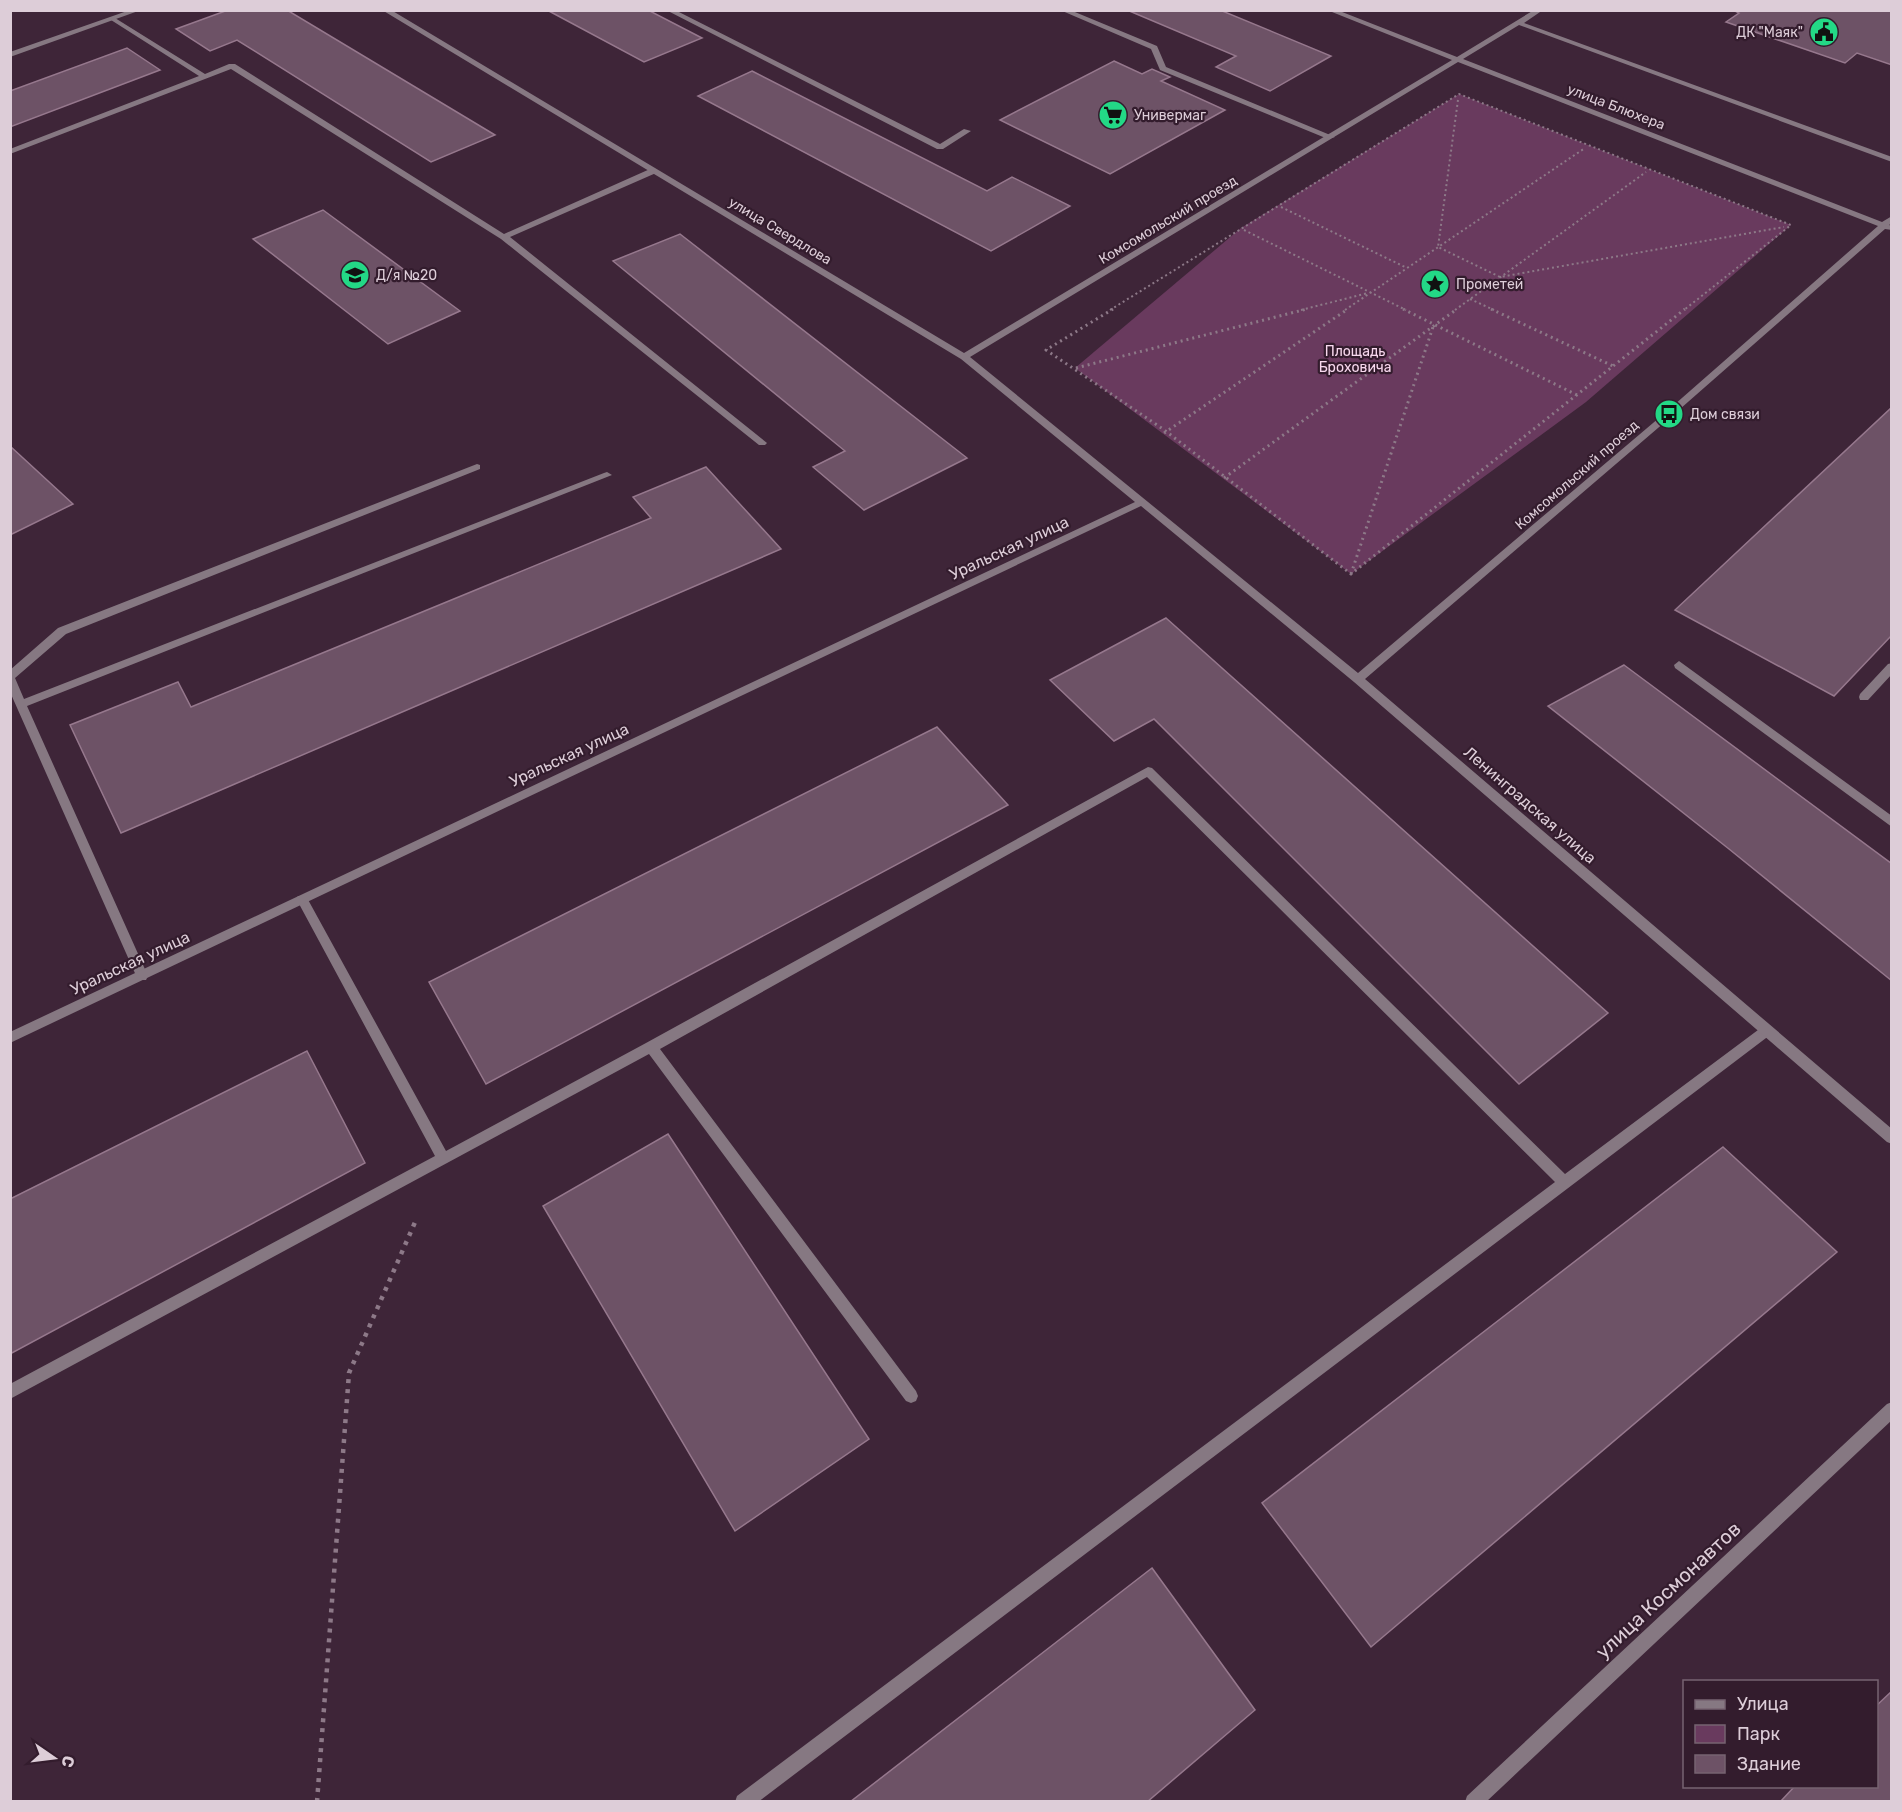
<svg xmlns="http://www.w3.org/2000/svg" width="1902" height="1812" viewBox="0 0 1902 1812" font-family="Rubik,sans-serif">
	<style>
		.green { fill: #693a5e }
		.building { fill: #6d5266; stroke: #96788d; stroke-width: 1.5 }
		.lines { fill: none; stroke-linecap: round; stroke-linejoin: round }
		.path-far2 { stroke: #8d7988; stroke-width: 2; stroke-dasharray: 2 3; stroke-linecap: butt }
		.path-far1 { stroke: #8d7988; stroke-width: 3; stroke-dasharray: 2 4; stroke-linecap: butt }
		.path { stroke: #8d7988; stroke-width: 4.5; stroke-dasharray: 4 6; stroke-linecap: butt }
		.service { fill: #867882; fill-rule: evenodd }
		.minor { fill: #867882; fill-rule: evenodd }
		.labels { text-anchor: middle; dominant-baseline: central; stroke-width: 4.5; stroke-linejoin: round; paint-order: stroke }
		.far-poi-label { font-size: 14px; fill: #ddcdd8; stroke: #331c2d; text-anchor: start }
		.far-street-label { font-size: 14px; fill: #ddcdd8; stroke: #331c2d }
		.far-park-label { font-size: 14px; fill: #f8d8ee; stroke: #331c2d }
		.street-label { font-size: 16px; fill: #ddcdd8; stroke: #331c2d }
		.near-street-label { font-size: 20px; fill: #ddcdd8; stroke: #331c2d }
	</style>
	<rect width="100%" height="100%" fill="#3e2538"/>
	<path class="green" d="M1459,94L1791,225L1586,402L1351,574L1075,368L1241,228Z"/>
	<path class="building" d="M228,10H287L495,135L431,162L237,40L210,51L176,29Z
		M547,10H648L702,38L644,62Z
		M1127,10H1220L1331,56L1270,91L1216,67L1236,56Z
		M1733,10H1892V65L1857,53L1845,63L1726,22L1739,13Z
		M127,48L160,70L10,127V91Z
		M1114,61L1142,74L1152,69L1170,77L1161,81L1225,110L1110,174L1000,120Z
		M752,71L987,191L1012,177L1070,206L991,251L698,96Z
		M323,210L460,311L388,344L253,239Z
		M680,234L967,458L864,510L813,467L845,451L613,261Z
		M1890,409L1892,410V635L1834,696L1675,610Z
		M10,446L73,504L10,535Z
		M706,467L781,549L121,833L70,725L178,682L191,707L651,518L633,497Z
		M1166,618L1608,1013L1519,1084L1154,719L1114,741L1050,680Z
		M1624,665L1892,864V981L1729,849L1548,706Z
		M937,727L1008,805L486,1084L429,982Z
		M307,1051L365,1163L10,1354V1199Z
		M668,1134L869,1439L735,1531L543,1206Z
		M1723,1147L1837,1252L1371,1647L1262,1503Z
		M1152,1568L1255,1710L1147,1802H850Z
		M1892,1691V1802H1780L1795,1786H1876V1706Z"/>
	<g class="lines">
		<path class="path-far2" d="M1458,100L1438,247L1500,277L1784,227
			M1281,207L1407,268
			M1244,230L1406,310
			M1470,299L1494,310
			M1110,310L1459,94L1791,225L1684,310
			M1301,310L1368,293
			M1345,310L1585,148
			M1455,310L1646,172"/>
		<path class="path-far1" d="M1113,309L1046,350L1163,429L1351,574L1685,309
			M1403,309L1577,395
			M1491,309L1613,366
			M1076,368L1307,309
			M1164,433L1348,309
			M1224,478L1457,309
			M1351,574L1433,327"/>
		<path class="path" d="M317,1802L349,1373L416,1220"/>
		<path class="service" d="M666,10H675L940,144L964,129L971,131L943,149H937Z
			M1060,10H1070L1157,46L1166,67L1335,137L1328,139L1160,70L1151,49Z
			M111,18H115L205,74L229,64H235L504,234L650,169H656V173L510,237L767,443L765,445H759L501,239L231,69L10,154V149L199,76L111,20Z
			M477,464L480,465V469L66,634L15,678L24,699L604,473L607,472L612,475L27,706L148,976L146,980H138L10,692V670L58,628Z
			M1679,661L1892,816V827L1675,668L1674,665Z
			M1892,663V674L1868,700H1860L1859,697L1860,694L1888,664Z
			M1148,767L1152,768L1565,1174L1762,1027L1766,1026L1770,1027L1772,1031L1770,1035L758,1802H735L737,1796L1555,1182L1147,777L660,1049L916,1391L918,1396L916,1401L911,1403L906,1401L649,1054L10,1399V1384L435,1156L298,902L296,899L298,896H306L446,1151L646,1043Z"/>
		<path class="minor" d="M130,10H141L10,57V52Z
			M382,10H391L964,353L1452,60L1327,10H1337L1457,57L1534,10H1543L1524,23L1892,157V162L1519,25L1463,59L1882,222L1892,216V223L1889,225L1892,226V230L1885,229L1672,416L1365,679L1892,1129V1144L1887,1142L1354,682L1141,506L10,1043V1032L1135,502L961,359ZM1458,62L1878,226L1666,412L1358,673L970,357Z
			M1892,1402V1420L1486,1802H1465L1467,1796L1887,1404Z"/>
	</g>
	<defs>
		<g id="civic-disc" transform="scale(1.5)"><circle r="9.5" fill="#23d886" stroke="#331c2d"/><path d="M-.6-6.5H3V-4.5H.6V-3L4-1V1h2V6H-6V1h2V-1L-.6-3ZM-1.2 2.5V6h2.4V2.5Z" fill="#111"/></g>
		<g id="supermarket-disc" transform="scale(1.5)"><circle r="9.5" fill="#23d886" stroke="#331c2d"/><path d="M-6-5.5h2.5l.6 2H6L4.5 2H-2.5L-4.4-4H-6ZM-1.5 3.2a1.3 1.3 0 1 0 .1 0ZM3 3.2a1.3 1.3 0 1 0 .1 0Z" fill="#111"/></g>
		<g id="school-disc" transform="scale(1.5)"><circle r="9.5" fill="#23d886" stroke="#331c2d"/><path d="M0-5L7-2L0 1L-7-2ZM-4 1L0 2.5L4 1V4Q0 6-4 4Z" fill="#111"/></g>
		<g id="sight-disc" transform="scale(1.5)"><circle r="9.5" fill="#23d886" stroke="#331c2d"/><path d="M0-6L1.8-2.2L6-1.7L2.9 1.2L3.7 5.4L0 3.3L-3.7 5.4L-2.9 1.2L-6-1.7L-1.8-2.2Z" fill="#111"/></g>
		<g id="bus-disc" transform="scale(1.5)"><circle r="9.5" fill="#23d886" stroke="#331c2d"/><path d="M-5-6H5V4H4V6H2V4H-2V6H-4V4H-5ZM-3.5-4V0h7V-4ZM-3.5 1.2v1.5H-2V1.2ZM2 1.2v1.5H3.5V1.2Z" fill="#111"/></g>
	</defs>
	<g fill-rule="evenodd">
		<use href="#civic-disc" x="1824" y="32"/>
		<use href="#supermarket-disc" x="1113" y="115"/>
		<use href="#school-disc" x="355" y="275"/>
		<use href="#sight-disc" x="1435" y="284"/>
		<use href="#bus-disc" x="1669" y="414"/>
	</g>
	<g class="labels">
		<g class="far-poi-label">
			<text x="1803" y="32" text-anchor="end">ДК "Маяк"</text>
			<text x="1134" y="115">Универмаг</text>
			<text x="376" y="275">Д/я №20</text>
			<text x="1456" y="284">Прометей</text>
			<text x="1690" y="414">Дом связи</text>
		</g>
		<g class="far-street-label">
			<text transform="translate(1616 107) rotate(21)">улица Блюхера</text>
			<text transform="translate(1168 220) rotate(-31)">Комсомольский проезд</text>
			<text transform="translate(780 231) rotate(31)">улица Свердлова</text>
			<text transform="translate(1577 475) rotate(-41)">Комсомольский проезд</text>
		</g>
		<g class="far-park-label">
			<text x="1355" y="351">Площадь<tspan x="1355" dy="16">Броховича</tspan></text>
		</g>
		<g class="street-label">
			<text transform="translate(1009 548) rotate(-25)">Уральская улица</text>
			<text transform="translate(569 755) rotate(-25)">Уральская улица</text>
			<text transform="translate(1530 805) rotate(41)">Ленинградская улица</text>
			<text transform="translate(130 963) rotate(-25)">Уральская улица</text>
		</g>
		<g class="near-street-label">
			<text transform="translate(1668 1590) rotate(-43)">улица Космонавтов</text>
		</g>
	</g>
	<rect width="1902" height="1812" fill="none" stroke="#ddcdd8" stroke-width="24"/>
	<rect x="1683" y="1680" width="195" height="108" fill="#331c2d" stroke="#776371" stroke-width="1.5"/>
	<rect x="1695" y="1700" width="30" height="9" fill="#867882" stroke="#776371" stroke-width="1.5"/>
	<text x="1737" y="1710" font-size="18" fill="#ddcdd8">Улица</text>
	<rect x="1695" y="1725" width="30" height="18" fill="#693a5e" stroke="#776371" stroke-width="1.5"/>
	<text x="1737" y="1740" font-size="18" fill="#ddcdd8">Парк</text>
	<rect x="1695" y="1755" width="30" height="18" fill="#6d5266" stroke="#776371" stroke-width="1.5"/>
	<text x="1737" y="1770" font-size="18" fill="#ddcdd8">Здание</text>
	<g transform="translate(54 1758) rotate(104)" stroke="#331c2d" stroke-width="4.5" paint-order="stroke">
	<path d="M0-4.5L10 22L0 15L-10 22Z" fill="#ddcdd8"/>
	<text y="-9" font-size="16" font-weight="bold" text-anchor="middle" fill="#ddcdd8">С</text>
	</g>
</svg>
